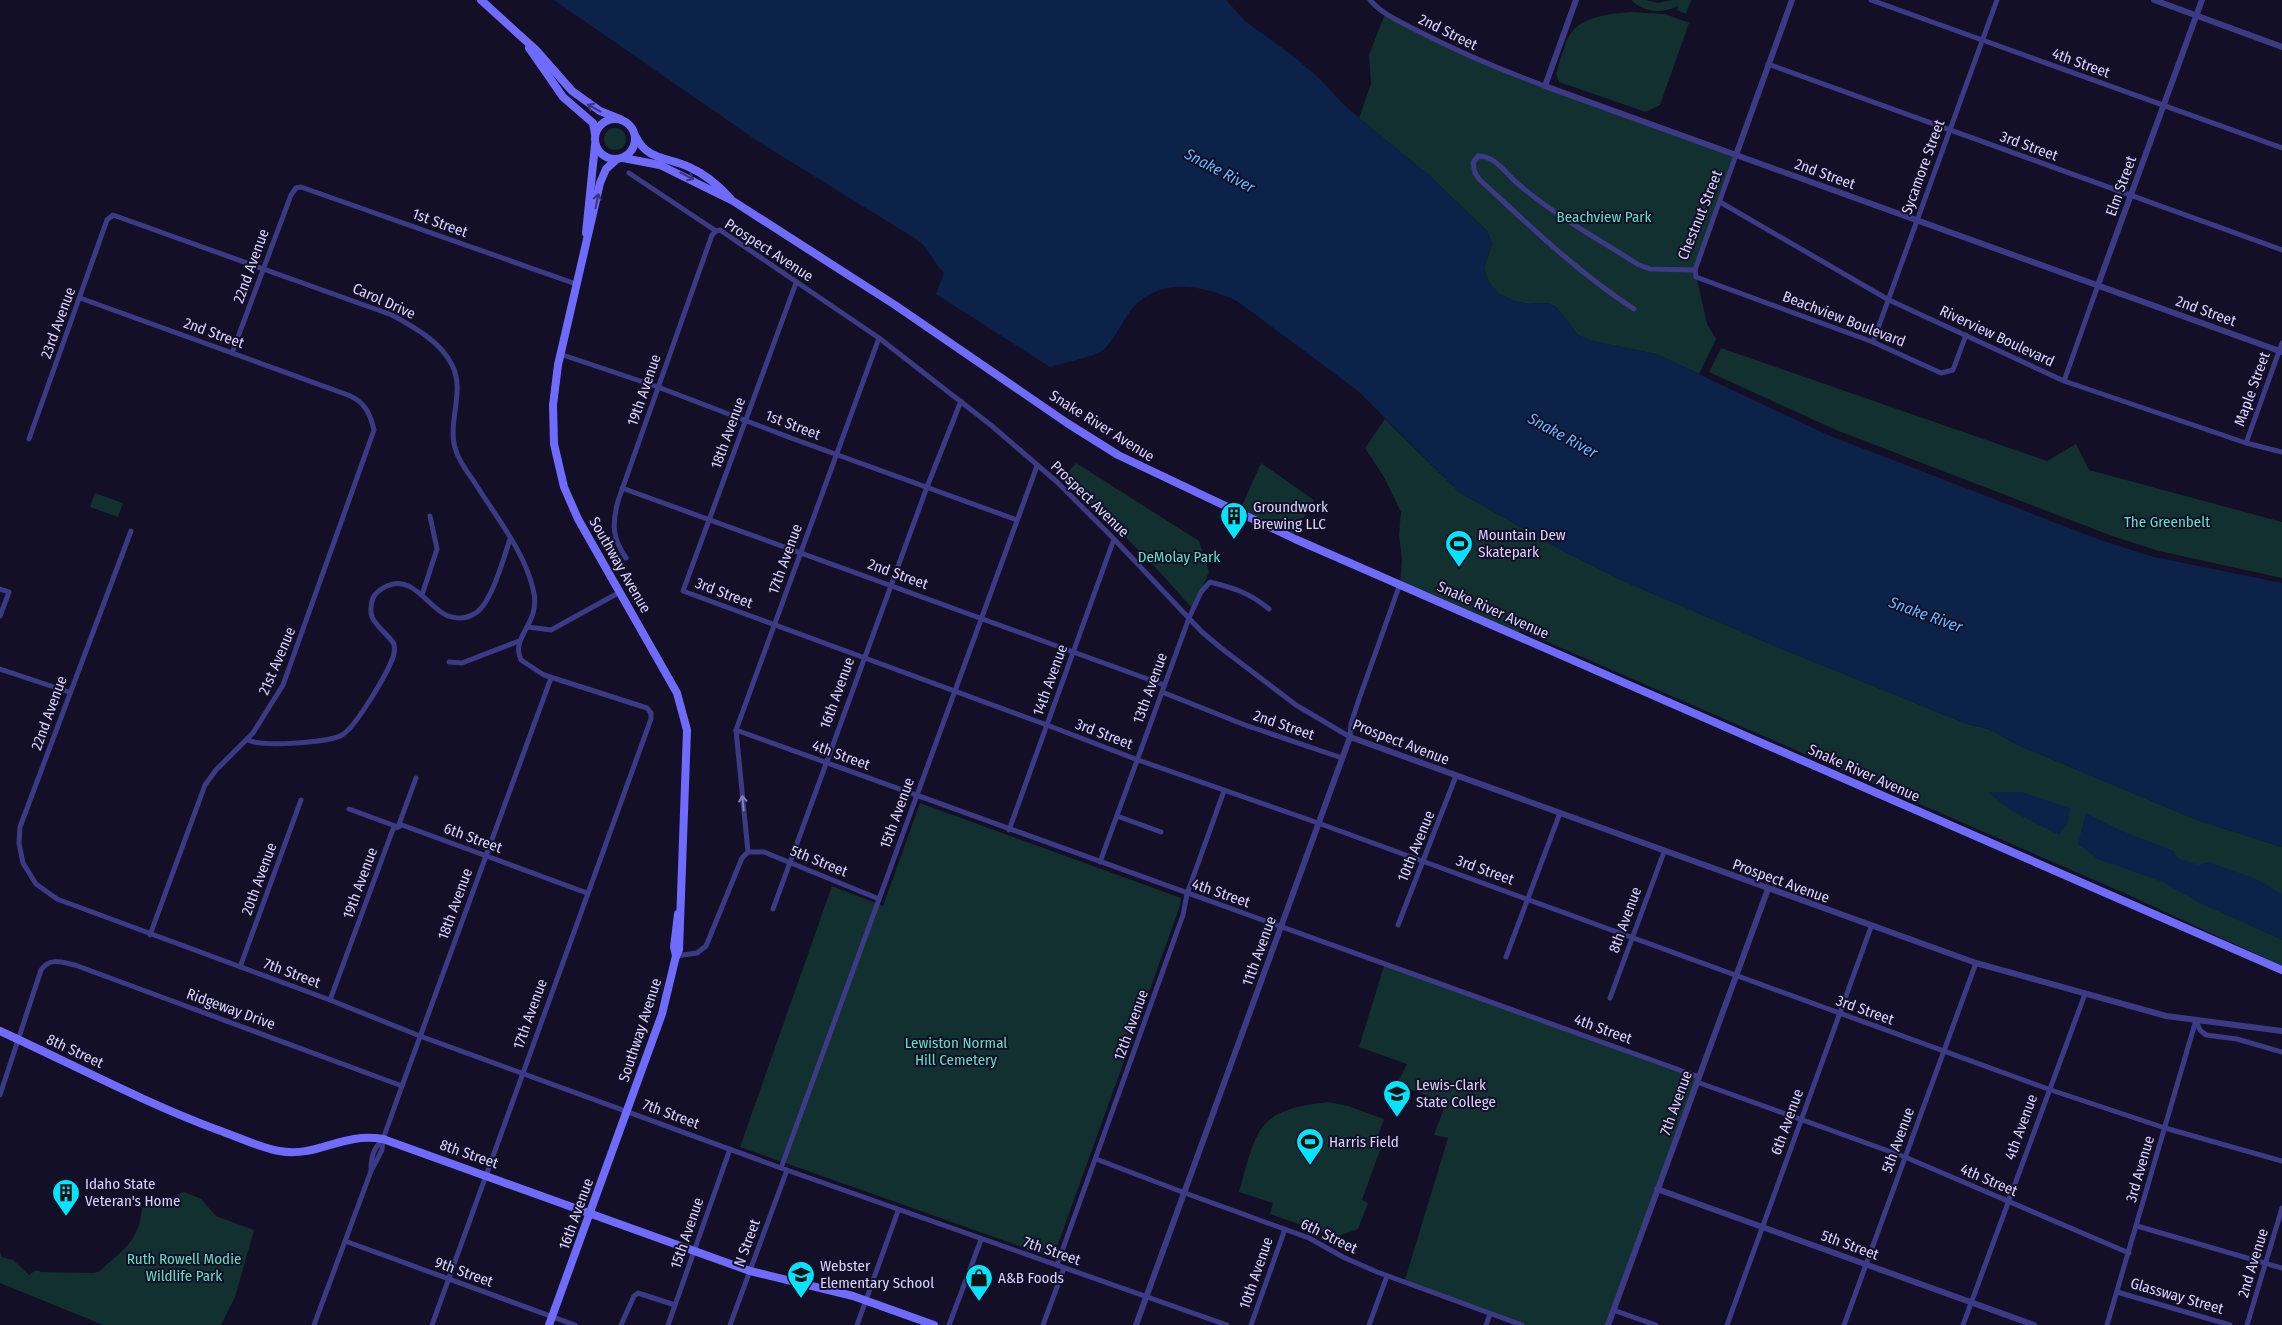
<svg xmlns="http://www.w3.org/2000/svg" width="2282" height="1325" font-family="'Fira Sans Condensed',sans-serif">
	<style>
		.green { fill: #12302f }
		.water { fill: #0c2248 }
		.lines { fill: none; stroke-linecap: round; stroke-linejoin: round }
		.minor { stroke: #3d3a85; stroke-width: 5 }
		.tertiary { stroke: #3d3a85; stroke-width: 6 }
		.secondary { stroke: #6f6bff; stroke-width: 8 }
		.oneway { stroke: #38347d }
		.oneway2 { stroke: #837fbc }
		.labels { text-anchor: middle; stroke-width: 4; stroke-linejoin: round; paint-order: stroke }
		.street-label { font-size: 15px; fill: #d9d4ff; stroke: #130f26 }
		.park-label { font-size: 15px; fill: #5fe0c0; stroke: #130f26 }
		.poi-label { font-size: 15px; fill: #d9d4ff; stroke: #130f26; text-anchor: start }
		.water-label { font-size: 16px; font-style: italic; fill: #62b6ff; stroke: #130f26 }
	</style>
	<rect width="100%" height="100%" fill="#130f26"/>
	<!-- green -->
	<g class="green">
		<path d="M1631 0H1645L1658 3 1672 0H1691L1686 14 1677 10 1678 6C1661 14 1645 13 1631 0Z"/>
		<path d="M1630 12 1665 14 1689 23 1660 105 1646 112 1559 82 1556 74C1560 62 1563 48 1569 36 1580 16 1610 14 1630 12Z"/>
		<path d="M1385 14 1477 60 1736 155 1695 270 1707 324 1716 339 1699 374 1656 354 1592 341 1578 335 1556 307 1548 303 1529 304 1514 301 1498 293 1489 282 1484 267 1492 244 1487 231 1432 178 1359 118 1371 84 1369 55Z"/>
		<circle cx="615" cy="139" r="11"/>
		<path d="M1721 348 2047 461 2076 444 2089 470 2282 522V578L2159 551 2112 536 1836 430 1709 372Z"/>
		<path d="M1385 419 1459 492 1565 552 1619 579 1775 646 1967 724 1989 729 2018 745 2197 820 2282 847V966L2124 893 1520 630 1517 636 1400 584 1402 560 1399 534 1401 512 1384 477 1365 448Z"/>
		<path d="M1076 463 1199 541 1209 572 1193 609 1157 569 1065 476Z"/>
		<path d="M1261 463 1314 500 1292 538 1241 508Z"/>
		<path d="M95 493 123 503 118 517 90 507Z"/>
		<path d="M920 803 1181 898 1180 906 1053 1258 740 1147 832 886 883 906Z"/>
		<path d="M1385 963 1699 1077 1608 1325H1522L1404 1283 1448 1138 1434 1135 1446 1103 1397 1084 1407 1064 1359 1047Z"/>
		<path d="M1328 1102 1348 1106 1384 1119 1378 1136 1384 1139 1362 1200 1368 1203 1358 1229 1336 1237 1270 1214 1273 1203 1239 1192C1257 1129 1256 1110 1328 1102Z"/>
		<path d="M184 1192 201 1199 216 1216 254 1230 235 1297 221 1325H103L0 1283V1252L2 1257 13 1260 29 1275 36 1270 41 1272 94 1273 100 1271C123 1249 139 1242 142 1208Z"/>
	</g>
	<!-- water -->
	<g class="water">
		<path d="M554 0H1226L1245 21 1293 56 1319 78 1344 105 1432 178 1487 231 1492 244 1484 267 1489 282 1498 293 1514 301 1529 304 1548 303 1556 307 1578 335 1593 341 1656 354 1828 435 2103 541 2154 557 2282 583V847L2197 820 2018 745 1989 729 1967 724 1775 646 1619 579 1565 552 1459 492 1358 391 1237 301C1203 285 1159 276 1131 310 1122 322 1113 342 1102 351 1096 356 1060 364 1050 367L936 294 944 273C934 263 930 251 919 241L756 140Z"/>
		<path d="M1988 792H2021L2070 808 2068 823 2059 835 2008 809Z"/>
		<path d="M2086 813 2122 831 2174 851 2177 858 2198 865 2209 862 2256 879 2282 894V940L2200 903 2163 882 2098 859 2078 844Z"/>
	</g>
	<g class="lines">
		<!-- minor -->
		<g class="minor">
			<path d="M1370 0C1383 15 1401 22 1418 31 1459 52 1501 70 1545 86"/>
			<path d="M1871 0 2282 148"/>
			<path d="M1768 64 2282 250"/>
			<path d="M629 173 716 231 720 230 879 338 992 426 1056 481 1114 539 1202 632 1221 648 1296 705 1350 737 1351 724 1358 702 1400 584"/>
			<path d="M1720 202 1889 300 2064 381 2246 443 2282 452"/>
			<path d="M1695 270 1696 277 1873 342 1941 373 1953 370 1966 335"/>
			<path d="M796 283 683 591 1047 725 1138 760 1318 823 2048 1089 2165 1128 2282 1161"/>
			<path d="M80 298 348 395C365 402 370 413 374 430L283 685 253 733 216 770 205 785 150 935"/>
			<path d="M1634 309C1577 272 1529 225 1479 179L1475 173 1473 163 1478 156C1496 156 1504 172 1517 183 1554 215 1598 239 1639 265L1650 269 1695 270 1736 155"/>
			<path d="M1873 342 1997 0"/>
			<path d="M232 353 291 195 296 188 301 187 576 284"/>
			<path d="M560 354 658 387 791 438 1017 520"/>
			<path d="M2064 381 2098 285"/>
			<path d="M29 439 107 220 113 215 392 315C414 327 441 342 452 365 466 392 446 423 456 451 460 463 468 473 475 483 496 517 526 553 534 593 540 624 510 637 521 660L544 675 647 708 651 713V719L432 1325"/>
			<path d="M2246 443 2282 343"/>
			<path d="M622 488 1164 685"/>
			<path d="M131 531 20 827 19 843 23 863 36 884 57 899 330 1000 420 1036 781 1168 1227 1325"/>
			<path d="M626 558C612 538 612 524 618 501L712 235 716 231"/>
			<path d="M0 589 9 592 0 616"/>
			<path d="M422 595 437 549 430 516"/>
			<path d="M528 627 551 630 620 592"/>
			<path d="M449 662 462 663 519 641"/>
			<path d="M0 669 69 692"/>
			<path d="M1162 692 1245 725 1342 758"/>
			<path d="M736 730C1057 847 1378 961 1699 1077"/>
			<path d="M248 740C262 747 327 743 342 735 355 728 385 677 391 662 394 657 395 650 394 644 388 634 377 628 372 617 370 612 371 603 373 598 375 593 382 588 387 586 413 574 428 608 448 616 457 619 467 618 474 614 491 606 504 557 510 539"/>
			<path d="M349 809 398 827 402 825 587 893"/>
			<path d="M1117 816 1161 832"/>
			<path d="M1009 830 1114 539"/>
			<path d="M748 852 736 730 879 338"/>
			<path d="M748 852H764L879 899"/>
			<path d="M1100 862 1189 618 1201 592 1210 582C1234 588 1250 593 1269 609"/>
			<path d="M773 909 927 487 961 401"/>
			<path d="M1398 925 1456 776"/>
			<path d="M676 956 697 953 706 946 742 858 748 852"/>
			<path d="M1506 957 1560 813"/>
			<path d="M240 967 301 800"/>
			<path d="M1610 998 1664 852"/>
			<path d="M330 1000 393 829 398 827 416 778"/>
			<path d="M2196 1021 2200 1030 2206 1035 2237 1039 2282 1052"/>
			<path d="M1697 1082 1905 1157 2129 1253"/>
			<path d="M0 1095 41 970C50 957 61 962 75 965L402 1086"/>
			<path d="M1096 1159 1185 1193 1309 1238 1343 1257 1377 1272 1522 1325"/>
			<path d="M781 1168 1037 466"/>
			<path d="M371 1170C371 1157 373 1150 382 1140"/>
			<path d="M2137 1226 2282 1268"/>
			<path d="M345 1241 575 1325"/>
			<path d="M1057 1265 1183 915 1187 894 1224 791"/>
			<path d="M2117 1292 2230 1325"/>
			<path d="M1613 1310 1656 1325"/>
			<path d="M314 1325 371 1171 382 1150 383 1139 402 1086 551 678"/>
			<path d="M621 1325 634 1296 638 1293 675 1305"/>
			<path d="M668 1325 730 1149"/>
			<path d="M730 1325 787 1170"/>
			<path d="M857 1325 898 1211"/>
			<path d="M949 1325 981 1240"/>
			<path d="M1043 1325 1064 1268"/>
			<path d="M1251 1325 1285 1229"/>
			<path d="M1369 1325 1387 1276"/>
			<path d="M1486 1325 1490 1314"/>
			<path d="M1727 1325 1871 927"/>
			<path d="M1844 1325 1976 963"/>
			<path d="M1963 1325 2085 994"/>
			<path d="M2107 1325 2196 1020"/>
			<path d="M2247 1325 2282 1208"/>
		</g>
		<!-- tertiary -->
		<g class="tertiary">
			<path d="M1576 0 1545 86 2282 352"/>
			<path d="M2154 0 2282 47"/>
			<path d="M1736 155 1792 0"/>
			<path d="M2098 285 2202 0"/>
			<path d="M1657 1189 2034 1325"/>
			<path d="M1136 1325 1350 737 1976 963 2166 1016 2282 1031"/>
			<path d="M1608 1325 1768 889"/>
		</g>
		<!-- secondary -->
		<g class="secondary">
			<path d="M481 0 536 50 572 91 600 111 620 119"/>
			<path d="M529 48 563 97 593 123 595 134"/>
			<circle cx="615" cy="139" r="20"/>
			<path d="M636 137C647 160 667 157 689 167 705 174 718 185 730 198"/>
			<path d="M623 158 660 165 733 201 895 305 1067 423 1118 455 1295 539 2282 970"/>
			<path d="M586 233 595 145"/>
			<path d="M676 956 674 947 678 914"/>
			<path d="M0 1031C72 1064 143 1102 218 1130 238 1137 258 1147 279 1151 318 1158 341 1132 383 1139L750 1271 853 1296 934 1325"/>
			<path d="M549 1325 662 1014 676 956 679 950 687 730 677 693 578 519 564 487 554 444 553 405 558 365 600 183 606 169 617 159"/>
		</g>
	</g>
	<!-- one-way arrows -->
	<defs><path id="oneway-shaft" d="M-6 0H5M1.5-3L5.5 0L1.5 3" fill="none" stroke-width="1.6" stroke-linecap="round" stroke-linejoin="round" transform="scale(1.25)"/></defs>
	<g class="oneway">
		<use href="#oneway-shaft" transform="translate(594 108) rotate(-151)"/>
		<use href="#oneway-shaft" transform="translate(687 176) rotate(27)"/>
		<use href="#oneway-shaft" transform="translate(597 201) rotate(-79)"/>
	</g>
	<use class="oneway2" href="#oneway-shaft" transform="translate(743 803) rotate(-95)"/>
	<!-- icons -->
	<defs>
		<symbol id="building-pin" viewBox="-11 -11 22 30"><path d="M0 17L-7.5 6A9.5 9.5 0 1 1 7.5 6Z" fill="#00e5ff" stroke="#130f26"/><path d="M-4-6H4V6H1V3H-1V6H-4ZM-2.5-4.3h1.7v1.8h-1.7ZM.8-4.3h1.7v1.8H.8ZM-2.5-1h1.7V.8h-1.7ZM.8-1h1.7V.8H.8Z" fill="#111"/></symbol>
		<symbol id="stadium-pin" viewBox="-11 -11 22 30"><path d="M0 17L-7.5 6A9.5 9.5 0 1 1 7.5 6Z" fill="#00e5ff" stroke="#130f26"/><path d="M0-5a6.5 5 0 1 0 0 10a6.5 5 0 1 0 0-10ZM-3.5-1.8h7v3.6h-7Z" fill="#111"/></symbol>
		<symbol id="university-pin" viewBox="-11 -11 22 30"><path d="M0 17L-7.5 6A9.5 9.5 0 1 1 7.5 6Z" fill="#00e5ff" stroke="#130f26"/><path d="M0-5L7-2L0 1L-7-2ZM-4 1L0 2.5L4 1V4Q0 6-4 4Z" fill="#111"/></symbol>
		<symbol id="school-pin" viewBox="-11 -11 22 30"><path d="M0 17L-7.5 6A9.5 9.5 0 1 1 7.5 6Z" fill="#00e5ff" stroke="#130f26"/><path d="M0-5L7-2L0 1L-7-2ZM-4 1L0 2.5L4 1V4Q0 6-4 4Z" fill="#111"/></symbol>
		<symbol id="shop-pin" viewBox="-11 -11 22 30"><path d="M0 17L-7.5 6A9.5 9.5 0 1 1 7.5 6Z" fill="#00e5ff" stroke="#130f26"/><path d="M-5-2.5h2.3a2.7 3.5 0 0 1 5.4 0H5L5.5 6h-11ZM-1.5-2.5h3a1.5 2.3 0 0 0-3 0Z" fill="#111"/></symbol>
	</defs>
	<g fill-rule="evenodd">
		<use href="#building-pin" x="1218" y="500" width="32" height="43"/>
		<use href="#stadium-pin" x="1443" y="528" width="32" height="43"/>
		<use href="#university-pin" x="1381" y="1078" width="32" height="43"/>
		<use href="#stadium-pin" x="1294" y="1126" width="32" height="43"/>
		<use href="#building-pin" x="50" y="1177" width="32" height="43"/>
		<use href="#school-pin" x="785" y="1259" width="32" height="43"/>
		<use href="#shop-pin" x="963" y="1262" width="32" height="43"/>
	</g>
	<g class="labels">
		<!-- street labels -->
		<g class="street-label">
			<text transform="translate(1448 32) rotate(26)" y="5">2nd Street</text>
			<text transform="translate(2081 63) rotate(20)" y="5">4th Street</text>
			<text transform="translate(2029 146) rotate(20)" y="5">3rd Street</text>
			<text transform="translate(1923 167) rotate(-70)" y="5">Sycamore Street</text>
			<text transform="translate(1825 174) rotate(20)" y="5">2nd Street</text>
			<text transform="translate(2121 186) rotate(-70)" y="5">Elm Street</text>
			<text transform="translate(1700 215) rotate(-68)" y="5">Chestnut Street</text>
			<text transform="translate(440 223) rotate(20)" y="5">1st Street</text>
			<text transform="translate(769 250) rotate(33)" y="5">Prospect Avenue</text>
			<text transform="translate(251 266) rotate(-70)" y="5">22nd Avenue</text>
			<text transform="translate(384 301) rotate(24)" y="5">Carol Drive</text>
			<text transform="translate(2206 311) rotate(20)" y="5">2nd Street</text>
			<text transform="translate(1844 319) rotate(21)" y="5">Beachview Boulevard</text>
			<text transform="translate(58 323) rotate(-70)" y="5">23rd Avenue</text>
			<text transform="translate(214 333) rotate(20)" y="5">2nd Street</text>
			<text transform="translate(1997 336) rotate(25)" y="5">Riverview Boulevard</text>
			<text transform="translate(2252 389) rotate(-70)" y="5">Maple Street</text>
			<text transform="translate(644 390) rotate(-71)" y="5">19th Avenue</text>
			<text transform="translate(793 425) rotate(21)" y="5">1st Street</text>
			<text transform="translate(1102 426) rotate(32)" y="5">Snake River Avenue</text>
			<text transform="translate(728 433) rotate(-70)" y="5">18th Avenue</text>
			<text transform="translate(1090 499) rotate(44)" y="5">Prospect Avenue</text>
			<text transform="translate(785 559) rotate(-70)" y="5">17th Avenue</text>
			<text transform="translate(620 565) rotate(60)" y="5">Southway Avenue</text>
			<text transform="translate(898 574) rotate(20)" y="5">2nd Street</text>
			<text transform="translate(724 593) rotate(21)" y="5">3rd Street</text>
			<text transform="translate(1493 610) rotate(24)" y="5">Snake River Avenue</text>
			<text transform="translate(277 661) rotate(-67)" y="5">21st Avenue</text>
			<text transform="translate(1050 680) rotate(-70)" y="5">14th Avenue</text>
			<text transform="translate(1150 688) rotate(-70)" y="5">13th Avenue</text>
			<text transform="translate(837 693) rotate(-70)" y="5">16th Avenue</text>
			<text transform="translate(49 713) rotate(-70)" y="5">22nd Avenue</text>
			<text transform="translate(1284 725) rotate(19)" y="5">2nd Street</text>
			<text transform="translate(1104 734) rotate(21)" y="5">3rd Street</text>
			<text transform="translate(1401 742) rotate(21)" y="5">Prospect Avenue</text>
			<text transform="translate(841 755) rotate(20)" y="5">4th Street</text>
			<text transform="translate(1864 773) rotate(24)" y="5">Snake River Avenue</text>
			<text transform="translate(897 813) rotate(-70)" y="5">15th Avenue</text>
			<text transform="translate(473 838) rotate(20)" y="5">6th Street</text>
			<text transform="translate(1416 846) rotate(-68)" y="5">10th Avenue</text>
			<text transform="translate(819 861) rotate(22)" y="5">5th Street</text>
			<text transform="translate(1485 870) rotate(20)" y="5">3rd Street</text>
			<text transform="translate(259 879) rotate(-70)" y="5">20th Avenue</text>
			<text transform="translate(1781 881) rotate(20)" y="5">Prospect Avenue</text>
			<text transform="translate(360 883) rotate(-70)" y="5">19th Avenue</text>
			<text transform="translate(1221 893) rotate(19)" y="5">4th Street</text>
			<text transform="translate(455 904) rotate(-70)" y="5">18th Avenue</text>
			<text transform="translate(1625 920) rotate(-70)" y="5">8th Avenue</text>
			<text transform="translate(1259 951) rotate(-70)" y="5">11th Avenue</text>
			<text transform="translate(292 973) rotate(20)" y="5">7th Street</text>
			<text transform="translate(231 1009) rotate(20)" y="5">Ridgeway Drive</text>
			<text transform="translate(1865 1010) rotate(20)" y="5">3rd Street</text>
			<text transform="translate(530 1014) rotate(-70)" y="5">17th Avenue</text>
			<text transform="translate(1131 1025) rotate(-70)" y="5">12th Avenue</text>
			<text transform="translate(1603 1029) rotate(20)" y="5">4th Street</text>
			<text transform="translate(640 1030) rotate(-72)" y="5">Southway Avenue</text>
			<text transform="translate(75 1051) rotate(25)" y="5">8th Street</text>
			<text transform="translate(1676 1103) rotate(-70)" y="5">7th Avenue</text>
			<text transform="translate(671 1114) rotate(20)" y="5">7th Street</text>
			<text transform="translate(1787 1122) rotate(-70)" y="5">6th Avenue</text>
			<text transform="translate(2021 1127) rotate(-70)" y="5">4th Avenue</text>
			<text transform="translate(1898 1140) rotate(-70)" y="5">5th Avenue</text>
			<text transform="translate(469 1154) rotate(19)" y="5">8th Street</text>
			<text transform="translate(2140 1169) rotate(-74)" y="5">3rd Avenue</text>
			<text transform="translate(1989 1180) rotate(23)" y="5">4th Street</text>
			<text transform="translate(576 1214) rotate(-70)" y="5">16th Avenue</text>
			<text transform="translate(687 1233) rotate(-71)" y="5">15th Avenue</text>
			<text transform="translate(1329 1236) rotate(26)" y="5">6th Street</text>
			<text transform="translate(747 1243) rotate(-70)" y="5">N Street</text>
			<text transform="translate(1850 1245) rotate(20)" y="5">5th Street</text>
			<text transform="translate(1052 1251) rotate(19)" y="5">7th Street</text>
			<text transform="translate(2253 1263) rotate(-73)" y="5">2nd Avenue</text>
			<text transform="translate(464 1272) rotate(20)" y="5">9th Street</text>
			<text transform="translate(1256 1273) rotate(-71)" y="5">10th Avenue</text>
			<text transform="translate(2177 1296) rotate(16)" y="5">Glassway Street</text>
		</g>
		<!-- park labels -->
		<g class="park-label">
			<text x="1604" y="222">Beachview Park</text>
			<text x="2167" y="527">The Greenbelt</text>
			<text x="1179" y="562">DeMolay Park</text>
			<text x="956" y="1048">Lewiston Normal<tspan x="956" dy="17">Hill Cemetery</tspan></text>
			<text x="184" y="1264">Ruth Rowell Modie<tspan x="184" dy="17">Wildlife Park</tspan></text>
		</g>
		<!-- poi labels -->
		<g class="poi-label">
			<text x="1253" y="512">Groundwork<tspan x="1253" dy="17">Brewing LLC</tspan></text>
			<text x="1478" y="540">Mountain Dew<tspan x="1478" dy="17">Skatepark</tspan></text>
			<text x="1416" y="1090">Lewis-Clark<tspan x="1416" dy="17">State College</tspan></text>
			<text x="1329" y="1147">Harris Field</text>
			<text x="85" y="1189">Idaho State<tspan x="85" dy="17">Veteran's Home</tspan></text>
			<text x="820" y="1271">Webster<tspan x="820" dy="17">Elementary School</tspan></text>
			<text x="998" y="1283">A&amp;B Foods</text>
		</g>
		<!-- water labels -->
		<g class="water-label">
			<text transform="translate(1220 170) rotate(28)" y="6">Snake River</text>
			<text transform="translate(1563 435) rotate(29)" y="6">Snake River</text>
			<text transform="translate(1926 614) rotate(20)" y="6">Snake River</text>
		</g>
	</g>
</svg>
